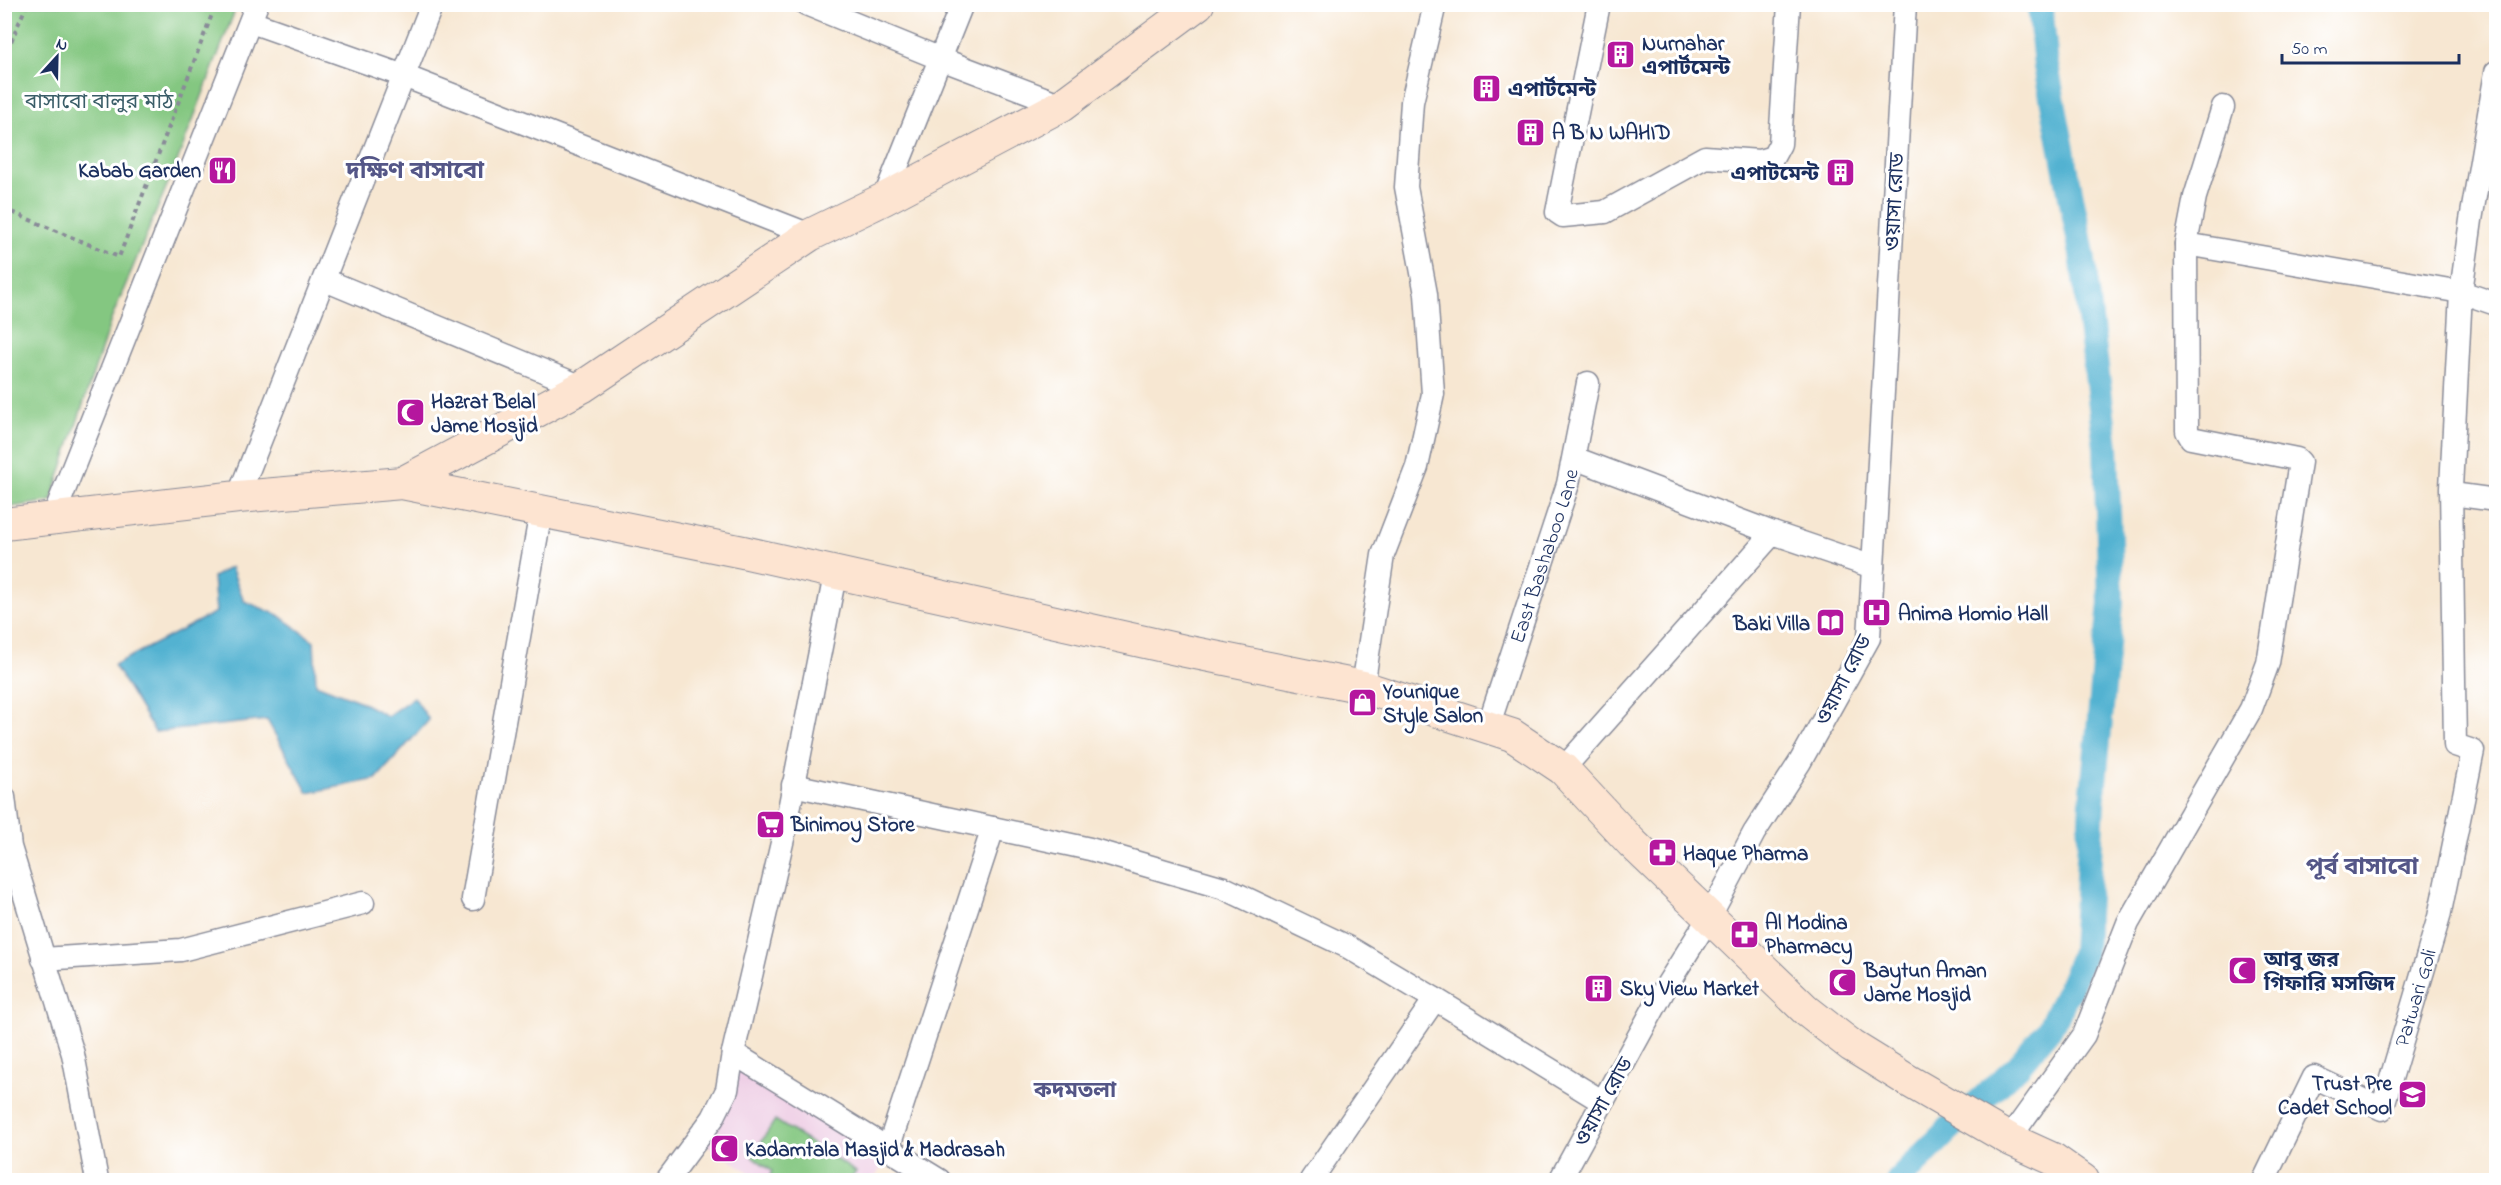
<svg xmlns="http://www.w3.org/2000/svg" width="2501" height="1185" font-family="'Indie Flower','Noto Sans Bengali',sans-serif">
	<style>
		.built { fill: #efd0e6 }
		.green { fill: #84c781; stroke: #507b70; stroke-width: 1.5 }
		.water { fill: #53b2d1; stroke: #377098; stroke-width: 1.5 }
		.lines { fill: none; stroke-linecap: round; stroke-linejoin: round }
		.canal { stroke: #53b2d1; stroke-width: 26 }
		.street-casing { stroke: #898b98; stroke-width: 25 }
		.secondary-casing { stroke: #898b98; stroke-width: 34 }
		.path { stroke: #898b98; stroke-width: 4; stroke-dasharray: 4.5 4.5; stroke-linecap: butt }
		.street { stroke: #fff; stroke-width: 22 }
		.secondary { stroke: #fde4d1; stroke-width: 32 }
		.labels { text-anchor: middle; stroke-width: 6; stroke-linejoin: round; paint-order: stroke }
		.poi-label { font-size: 21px; font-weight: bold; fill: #1b2f5e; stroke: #fff; text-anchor: start }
		.park-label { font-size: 21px; fill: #3a5d68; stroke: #fff }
		.street-label { font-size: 21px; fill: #1b2f5e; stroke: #fff }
		.neighbourhood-label { font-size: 22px; font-weight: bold; fill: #545687; stroke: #fff }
		.quarter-label { font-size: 24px; font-weight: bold; fill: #545687; stroke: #fff }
	</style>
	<rect width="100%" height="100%" fill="#fff"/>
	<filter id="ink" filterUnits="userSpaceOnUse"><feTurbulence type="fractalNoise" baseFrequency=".0167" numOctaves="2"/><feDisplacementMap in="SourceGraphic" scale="12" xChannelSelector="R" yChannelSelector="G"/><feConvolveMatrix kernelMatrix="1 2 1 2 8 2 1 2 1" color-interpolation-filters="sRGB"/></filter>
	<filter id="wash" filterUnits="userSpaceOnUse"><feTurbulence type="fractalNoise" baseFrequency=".008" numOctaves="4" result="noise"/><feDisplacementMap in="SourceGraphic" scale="24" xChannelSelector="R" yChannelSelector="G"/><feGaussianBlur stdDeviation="1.35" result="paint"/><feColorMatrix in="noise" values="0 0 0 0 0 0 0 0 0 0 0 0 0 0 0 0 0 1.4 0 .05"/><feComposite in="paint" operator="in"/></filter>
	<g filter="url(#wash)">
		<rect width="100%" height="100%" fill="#f7e7d2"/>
		<!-- built -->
		<path class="built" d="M743 1062 889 1156 873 1180H761L695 1137Z"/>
		<!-- green -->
		<g class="green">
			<path d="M5 5H237L178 159 111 320 51 501 5 508Z"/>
			<path d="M775 1120 856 1172 850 1180H768L772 1171 752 1156Z"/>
		</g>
		<!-- water -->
		<path class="water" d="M231 567 244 601 278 615 314 641 316 684 359 701 387 716 414 697 429 720 376 779 308 793 267 720 155 732 114 665 216 612 213 577Z"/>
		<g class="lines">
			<!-- canal -->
			<path class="canal" d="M1899 1180 1948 1130 2018 1066 2049 1029 2068 992 2084 953 2092 803 2111 603 2106 447 2082 254 2046 66 2040 4"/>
		</g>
	</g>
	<g filter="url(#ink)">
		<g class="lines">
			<defs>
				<g id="street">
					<path d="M806 4 941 59 1062 105"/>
					<path d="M1599 4 1557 212 1563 216 1605 212 1705 157 1759 161 1773 157 1780 144 1789 4"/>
					<path d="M251 22 404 76 810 235"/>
					<path d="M884 199 962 4"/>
					<path d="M2186 244 2461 292 2496 304"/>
					<path d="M325 280 582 387"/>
					<path d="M1574 458 1773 533 1873 567"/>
					<path d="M2452 494 2496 500"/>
					<path d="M238 497 432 4"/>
					<path d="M53 518 257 4"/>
					<path d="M835 575 785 830 733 1053 939 1180"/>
					<path d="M1363 687 1383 555 1417 467 1433 394 1426 294 1406 187 1412 102 1435 4"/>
					<path id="s1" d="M1488 727 1568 484 1588 383"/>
					<path d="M1563 769 1773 533"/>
					<path d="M793 785 1090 849 1224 888 1348 947 1435 999 1311 1180"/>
					<path d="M4 797 10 847 73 1054 97 1180"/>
					<path d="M473 899 541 511"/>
					<path d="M43 959 181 950 363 903"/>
					<path d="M1435 999 1603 1102"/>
					<path d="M2009 1139 2084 1035 2128 923 2251 709 2268 663 2300 462 2297 459 2191 438 2187 431 2186 244 2195 197 2223 107"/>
					<path d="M888 1149 993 828"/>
					<path d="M667 1180 713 1118 727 1090 733 1053"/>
					<path d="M1560 1180 1665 988 1710 916 1754 833 1800 762 1869 638 1905 4"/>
					<path id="s2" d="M2264 1180 2314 1077 2382 1109 2439 917 2473 751 2455 745 2451 488 2461 292 2471 220 2496 72"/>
				</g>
				<g id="secondary">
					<path d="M402 483 743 552 1185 651 1363 687 1512 735 1563 769 1632 843 1807 1011 1852 1046 1907 1080 2009 1139 2053 1159 2083 1180"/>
					<path d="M4 524 238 497 402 483 582 387 810 235 884 199 1062 105 1198 4"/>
				</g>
			</defs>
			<!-- street casing -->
			<use href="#street" class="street-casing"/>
			<!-- secondary casing -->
			<use href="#secondary" class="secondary-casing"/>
			<!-- path -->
			<g class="path">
				<path d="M4 58 27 4"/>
				<path d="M4 209 119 257 216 4"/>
			</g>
			<!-- street -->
			<use href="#street" class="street"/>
			<!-- secondary -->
			<use href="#secondary" class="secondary"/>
		</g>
	</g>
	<!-- icons -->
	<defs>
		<symbol id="building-square" viewBox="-11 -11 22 22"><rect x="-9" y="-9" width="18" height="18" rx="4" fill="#b5179e" stroke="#fff"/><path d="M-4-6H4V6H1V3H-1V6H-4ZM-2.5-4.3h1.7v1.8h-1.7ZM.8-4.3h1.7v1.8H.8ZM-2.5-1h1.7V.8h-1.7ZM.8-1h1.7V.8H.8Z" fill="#fff"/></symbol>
		<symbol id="restaurant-square" viewBox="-11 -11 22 22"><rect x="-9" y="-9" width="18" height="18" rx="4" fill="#b5179e" stroke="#fff"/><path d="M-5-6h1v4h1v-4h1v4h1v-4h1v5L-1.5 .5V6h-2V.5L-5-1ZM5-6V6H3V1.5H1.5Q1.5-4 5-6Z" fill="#fff"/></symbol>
		<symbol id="mosque-square" viewBox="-11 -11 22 22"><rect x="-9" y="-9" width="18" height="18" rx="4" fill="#b5179e" stroke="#fff"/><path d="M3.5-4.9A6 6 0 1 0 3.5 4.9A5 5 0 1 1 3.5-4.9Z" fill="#fff"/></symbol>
		<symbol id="hospital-square" viewBox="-11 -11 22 22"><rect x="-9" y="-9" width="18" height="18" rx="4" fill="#b5179e" stroke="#fff"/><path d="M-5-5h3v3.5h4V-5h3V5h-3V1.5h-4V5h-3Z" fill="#fff"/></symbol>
		<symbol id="library-square" viewBox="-11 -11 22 22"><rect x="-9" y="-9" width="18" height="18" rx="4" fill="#b5179e" stroke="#fff"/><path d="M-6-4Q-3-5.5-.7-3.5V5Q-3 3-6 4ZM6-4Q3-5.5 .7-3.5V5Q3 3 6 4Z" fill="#fff"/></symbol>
		<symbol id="shop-square" viewBox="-11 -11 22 22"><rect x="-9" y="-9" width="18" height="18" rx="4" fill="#b5179e" stroke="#fff"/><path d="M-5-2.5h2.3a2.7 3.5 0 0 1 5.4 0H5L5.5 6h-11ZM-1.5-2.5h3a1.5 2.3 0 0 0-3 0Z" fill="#fff"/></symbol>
		<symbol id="supermarket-square" viewBox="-11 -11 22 22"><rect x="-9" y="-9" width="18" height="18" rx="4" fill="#b5179e" stroke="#fff"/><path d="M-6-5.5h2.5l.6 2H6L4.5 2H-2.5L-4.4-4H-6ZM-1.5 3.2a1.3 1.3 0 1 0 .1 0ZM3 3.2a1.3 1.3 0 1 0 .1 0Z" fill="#fff"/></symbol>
		<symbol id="pharmacy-square" viewBox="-11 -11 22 22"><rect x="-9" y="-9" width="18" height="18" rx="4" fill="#b5179e" stroke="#fff"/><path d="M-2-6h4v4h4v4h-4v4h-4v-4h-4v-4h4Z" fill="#fff"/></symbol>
		<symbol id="school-square" viewBox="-11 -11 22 22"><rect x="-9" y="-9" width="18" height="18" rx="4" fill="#b5179e" stroke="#fff"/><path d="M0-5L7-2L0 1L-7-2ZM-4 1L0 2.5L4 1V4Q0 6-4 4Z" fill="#fff"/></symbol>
	</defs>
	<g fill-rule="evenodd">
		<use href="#building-square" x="1604" y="38" width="33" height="33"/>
		<use href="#building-square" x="1470" y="72" width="33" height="33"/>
		<use href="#building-square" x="1514" y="116" width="33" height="33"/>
		<use href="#restaurant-square" x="206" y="154" width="33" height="33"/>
		<use href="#building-square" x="1824" y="156" width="33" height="33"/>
		<use href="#mosque-square" x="394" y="396" width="33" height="33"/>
		<use href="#hospital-square" x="1860" y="596" width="33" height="33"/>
		<use href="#library-square" x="1814" y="606" width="33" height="33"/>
		<use href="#shop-square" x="1346" y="686" width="33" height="33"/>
		<use href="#supermarket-square" x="754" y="808" width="33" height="33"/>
		<use href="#pharmacy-square" x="1646" y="836" width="33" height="33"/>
		<use href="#pharmacy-square" x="1728" y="918" width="33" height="33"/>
		<use href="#mosque-square" x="2226" y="954" width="33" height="33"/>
		<use href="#mosque-square" x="1826" y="966" width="33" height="33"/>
		<use href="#building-square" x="1582" y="972" width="33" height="33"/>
		<use href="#school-square" x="2396" y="1078" width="33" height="33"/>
		<use href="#mosque-square" x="708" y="1132" width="33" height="33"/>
	</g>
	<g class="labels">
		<!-- poi labels -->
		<g class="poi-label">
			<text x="1642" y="50">Nurnahar<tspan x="1642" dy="24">এপার্টমেন্ট</tspan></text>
			<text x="1508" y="96">এপার্টমেন্ট</text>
			<text x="1552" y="139">A B N WAHID</text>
			<text x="201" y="177" text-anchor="end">Kabab Garden</text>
			<text x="1819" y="180" text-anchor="end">এপাটমেন্ট</text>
			<text x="431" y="408">Hazrat Belal<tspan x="431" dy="24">Jame Mosjid</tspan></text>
			<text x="1898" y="620">Anima Homio Hall</text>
			<text x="1810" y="630" text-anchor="end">Baki Villa</text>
			<text x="1383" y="698">Younique<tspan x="1383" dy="24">Style Salon</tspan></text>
			<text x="791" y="831">Binimoy Store</text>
			<text x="1683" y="860">Haque Pharma</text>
			<text x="1765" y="929">Al Modina<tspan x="1765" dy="24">Pharmacy</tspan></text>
			<text x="2264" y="966">আবু জর<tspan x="2264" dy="24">গিফারি মসজিদ</tspan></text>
			<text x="1864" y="977">Baytun Aman<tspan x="1864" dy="24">Jame Mosjid</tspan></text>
			<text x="1620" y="995">Sky View Market</text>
			<text x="2392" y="1090" text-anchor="end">Trust Pre<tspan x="2392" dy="24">Cadet School</tspan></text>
			<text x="745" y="1156">Kadamtala Masjid &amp; Madrasah</text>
		</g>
		<!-- park labels -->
		<g class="park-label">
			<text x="99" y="108">বাসাবো বালুর মাঠ</text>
		</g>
		<!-- street labels -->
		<g class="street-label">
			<text transform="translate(1894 202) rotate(-87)" y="7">ওয়াসা রোড</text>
			<text dy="7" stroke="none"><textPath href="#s1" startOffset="180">East Bashaboo Lane</textPath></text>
			<text transform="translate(1843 680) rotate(-63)" y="7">ওয়াসা রোড</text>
			<text dy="7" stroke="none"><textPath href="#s2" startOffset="306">Patwari Goli</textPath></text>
			<text transform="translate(1603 1102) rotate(-61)" y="7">ওয়াসা রোড</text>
		</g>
		<!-- neighbourhood labels -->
		<g class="neighbourhood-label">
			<text x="1075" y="1097">কদমতলা</text>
		</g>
		<!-- quarter labels -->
		<g class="quarter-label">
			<text x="415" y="178">দক্ষিণ বাসাবো</text>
			<text x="2362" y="874">পূর্ব বাসাবো</text>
		</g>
	</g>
	<!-- margin -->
	<rect width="2501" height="1185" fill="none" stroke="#fff" stroke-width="24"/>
	<!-- north arrow -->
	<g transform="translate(57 57) rotate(22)" stroke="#ffffff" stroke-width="4.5" paint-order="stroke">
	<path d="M0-4.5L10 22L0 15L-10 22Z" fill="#1b2f5e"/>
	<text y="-9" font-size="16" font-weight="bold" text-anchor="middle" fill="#1b2f5e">N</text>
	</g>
	<!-- scale -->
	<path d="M2282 54v9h177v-9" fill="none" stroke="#1b2f5e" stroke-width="3"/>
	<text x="2291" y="54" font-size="18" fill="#1b2f5e" stroke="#ffffff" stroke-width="4.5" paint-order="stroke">50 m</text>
</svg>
